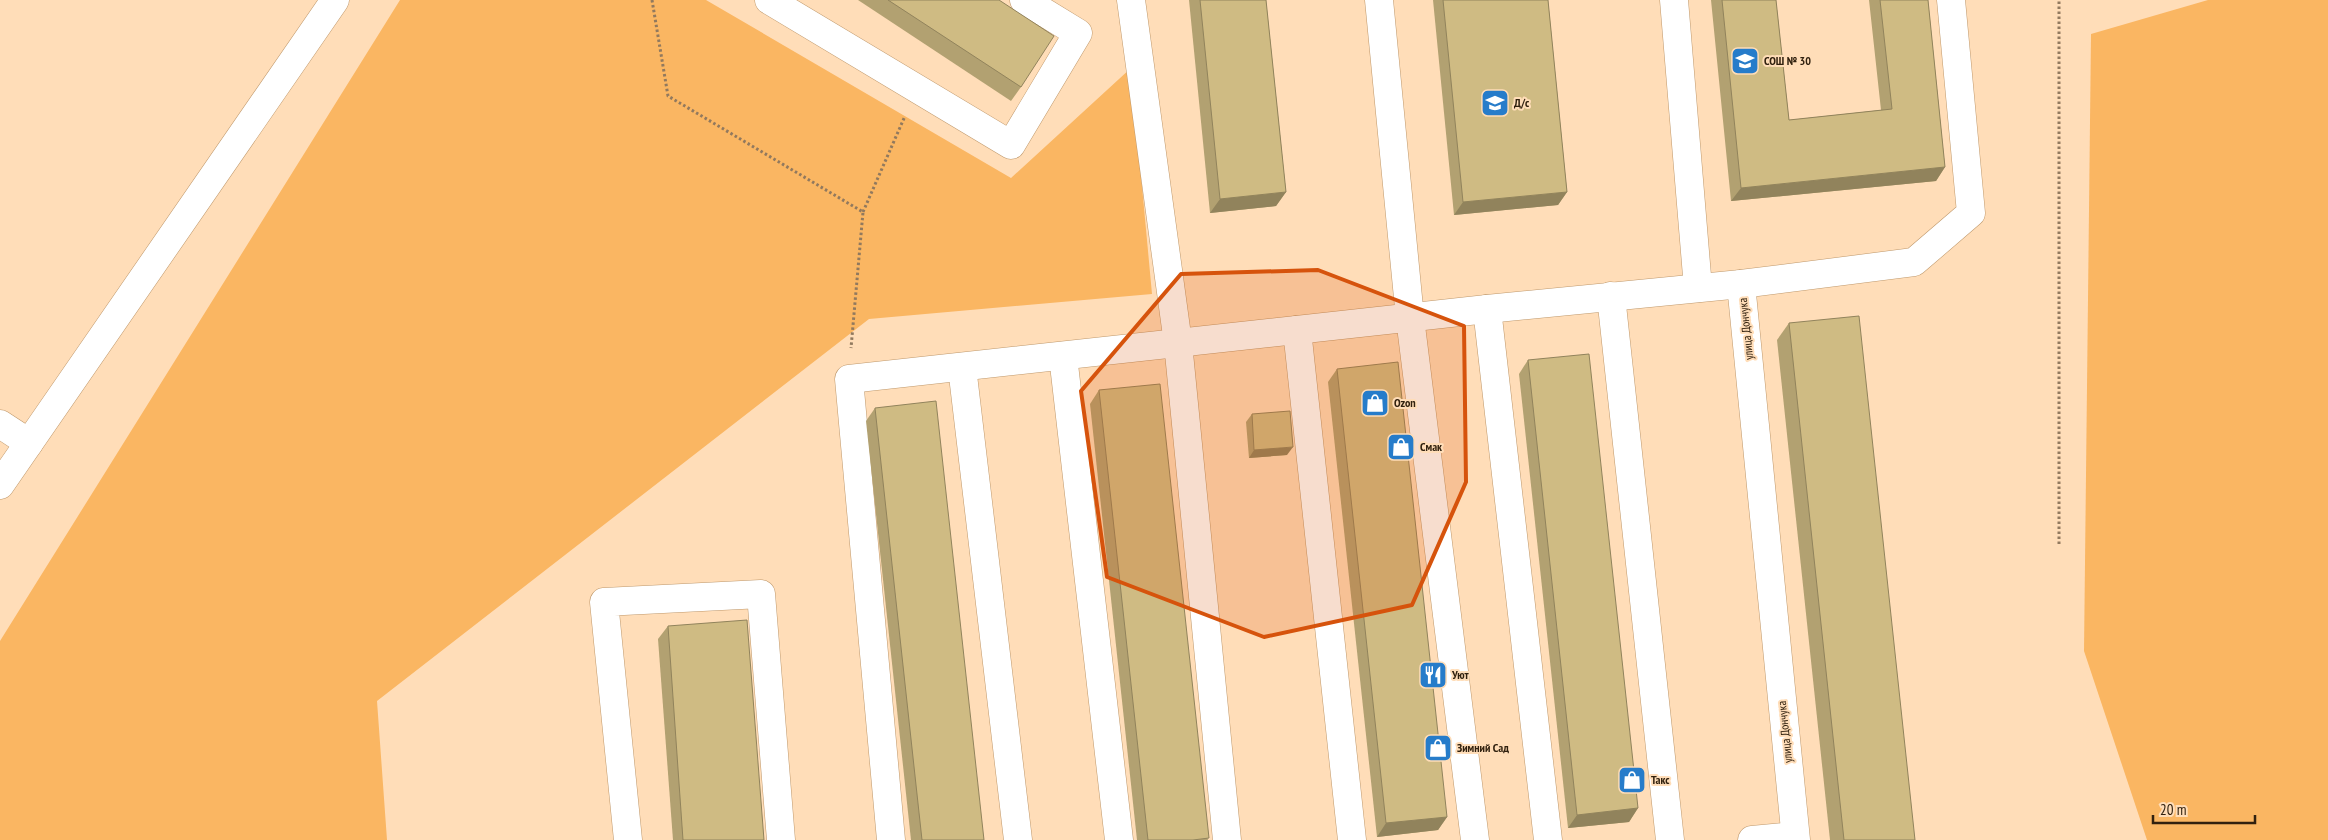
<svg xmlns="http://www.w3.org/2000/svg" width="2328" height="840" font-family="'PT Sans Narrow',sans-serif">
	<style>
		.green { fill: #fab662 }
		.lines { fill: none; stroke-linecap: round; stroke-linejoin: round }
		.minor-casing { stroke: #bf986b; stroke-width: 29 }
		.path { stroke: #91795e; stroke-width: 3; stroke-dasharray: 2.5 2.5; stroke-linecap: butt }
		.minor { stroke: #fff; stroke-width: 28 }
		.wall { fill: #b2a171 }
		.shaded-wall { fill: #91835c }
		.building { fill: #cfbb83; stroke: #91835c }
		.marked { fill: #d6530c; fill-opacity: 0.2; stroke: #d6530c; stroke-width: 4; stroke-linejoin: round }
		.labels { text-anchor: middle; stroke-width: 4; stroke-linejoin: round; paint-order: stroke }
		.poi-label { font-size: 12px; font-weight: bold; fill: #31210f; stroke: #ffddb8; text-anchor: start }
		.street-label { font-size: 12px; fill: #31210f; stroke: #ffddb8 }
	</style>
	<rect width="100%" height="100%" fill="#ffddb8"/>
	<!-- green -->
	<g class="green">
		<path d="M400 0H706L1011 178 1131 68 1152 294 869 319 377 701 387 840H0V641Z"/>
		<path d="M2208 0H2328V840H2147L2084 651 2091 34Z"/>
	</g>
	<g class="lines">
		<defs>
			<g id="minor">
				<path d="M769 0 1011 145 1078 33 1024 0"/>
				<path d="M1131 0 1178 343 1227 840"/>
				<path d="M1379 0 1410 318 1475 840"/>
				<path d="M1674 0 1698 288"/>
				<path d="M1741 284 1796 840"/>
				<path d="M1611 296 1670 840"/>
				<path d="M1487 309 1548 840"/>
				<path d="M1297 330 1352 840"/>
				<path d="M1063 356 1119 840"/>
				<path d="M962 367 1018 840"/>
				<path d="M0 424 29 443"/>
				<path d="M0 485 335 0"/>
				<path d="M628 840 604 602 761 594 781 840"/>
				<path d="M891 840 849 379 1487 309 1741 284 1914 262 1971 213 1951 0"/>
				<path d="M1752 840 1795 836"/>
			</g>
		</defs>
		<!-- minor casing -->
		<use href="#minor" class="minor-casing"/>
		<!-- path -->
		<g class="path">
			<path d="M652 0 668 96 863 212 851 348"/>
			<path d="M863 212 905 116"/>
			<path d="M2059 544V0"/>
		</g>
		<!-- minor -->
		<use href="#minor" class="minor"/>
	</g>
	<!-- wall -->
	<g class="wall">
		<path d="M858 0H999L1021 87 1011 101Z"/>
		<path d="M1189 0H1266L1286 192 1276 206 1210 213Z"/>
		<path d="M1433 0H1548L1567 192 1558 205 1454 215Z"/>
		<path d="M1711 0H1776L1789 120 1881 110 1869 0H1928L1945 167 1936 181 1731 201Z"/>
		<path d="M1789 323 1915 840H1830L1777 340Z"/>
		<path d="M1528 360 1638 808 1629 822 1568 828 1519 374Z"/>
		<path d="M1337 369 1447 817 1438 830 1377 837 1328 382Z"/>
		<path d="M1099 390 1208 840H1137L1090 404Z"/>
		<path d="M875 408 984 840H911L866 421Z"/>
		<path d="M1252 414 1287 455 1249 458 1246 422Z"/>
		<path d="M668 626 764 840H673L658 639Z"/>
	</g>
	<!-- shaded-wall -->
	<g class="shaded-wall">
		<path d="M1945 167 1936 181 1731 201 1741 188Z"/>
		<path d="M1286 192 1276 206 1210 213 1220 199Z"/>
		<path d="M1567 192 1558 205 1454 215 1463 202Z"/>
		<path d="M1293 447 1287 455 1249 458 1254 450Z"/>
		<path d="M1638 808 1629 822 1568 828 1577 815Z"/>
		<path d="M1447 817 1438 830 1377 837 1386 823Z"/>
	</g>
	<!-- building -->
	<g class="building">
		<path d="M888 0H999L1054 36 1021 87Z"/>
		<path d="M1200 0H1266L1286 192 1220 199Z"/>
		<path d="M1443 0H1548L1567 192 1463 202Z"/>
		<path d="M1722 0H1776L1789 120 1892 109 1880 0H1928L1945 167 1741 188Z"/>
		<path d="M1859 316 1915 840H1844L1789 323Z"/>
		<path d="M1589 354 1638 808 1577 815 1528 360Z"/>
		<path d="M1398 362 1447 817 1386 823 1337 369Z"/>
		<path d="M1160 384 1209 838 1193 840H1148L1099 390Z"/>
		<path d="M936 401 984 840H922L875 408Z"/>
		<path d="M1290 411 1293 447 1254 450 1252 414Z"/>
		<path d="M747 620 764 840H683L668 626Z"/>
	</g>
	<!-- marked area -->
	<path class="marked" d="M1318 270 1464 326 1466 482 1412 605 1264 637 1107 577 1081 391 1181 274Z"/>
	<!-- icons -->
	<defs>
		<symbol id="school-square" viewBox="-11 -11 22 22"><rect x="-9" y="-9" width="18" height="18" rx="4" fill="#267cca" stroke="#ffddb8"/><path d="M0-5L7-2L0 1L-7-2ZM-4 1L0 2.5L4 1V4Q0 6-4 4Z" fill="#fff"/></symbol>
		<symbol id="shop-square" viewBox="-11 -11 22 22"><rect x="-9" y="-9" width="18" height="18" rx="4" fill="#267cca" stroke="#ffddb8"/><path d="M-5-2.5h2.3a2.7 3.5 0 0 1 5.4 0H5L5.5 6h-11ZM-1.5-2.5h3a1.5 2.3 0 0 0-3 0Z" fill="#fff"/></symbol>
		<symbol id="restaurant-square" viewBox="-11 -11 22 22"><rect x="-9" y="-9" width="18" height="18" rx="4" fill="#267cca" stroke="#ffddb8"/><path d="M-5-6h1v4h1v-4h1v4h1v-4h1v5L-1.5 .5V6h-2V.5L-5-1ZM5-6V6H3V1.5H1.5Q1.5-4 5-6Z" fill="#fff"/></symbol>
	</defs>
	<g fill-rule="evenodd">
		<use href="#school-square" x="1729" y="45" width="32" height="32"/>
		<use href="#school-square" x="1479" y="87" width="32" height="32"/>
		<use href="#shop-square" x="1359" y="387" width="32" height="32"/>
		<use href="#shop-square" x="1385" y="431" width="32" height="32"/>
		<use href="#restaurant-square" x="1417" y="659" width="32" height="32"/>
		<use href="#shop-square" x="1422" y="732" width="32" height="32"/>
		<use href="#shop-square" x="1616" y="764" width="32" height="32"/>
	</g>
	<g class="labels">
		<!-- poi labels -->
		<g class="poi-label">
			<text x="1764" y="65">СОШ № 30</text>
			<text x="1514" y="107">Д/с</text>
			<text x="1394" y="407">Ozon</text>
			<text x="1420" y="451">Смак</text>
			<text x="1452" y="679">Уют</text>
			<text x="1457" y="752">Зимний Сад</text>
			<text x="1651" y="784">Такс</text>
		</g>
		<!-- street labels -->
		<g class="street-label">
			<text transform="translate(1746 329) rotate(-96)" y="4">улица Дончука</text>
			<text transform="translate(1785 732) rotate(-96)" y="4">улица Дончука</text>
		</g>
	</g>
	<!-- scale -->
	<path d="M2153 815v8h102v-8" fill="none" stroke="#31210f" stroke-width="2.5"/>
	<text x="2160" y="815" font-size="15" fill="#31210f" stroke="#ffddb8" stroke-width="4" paint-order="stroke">20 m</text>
</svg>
